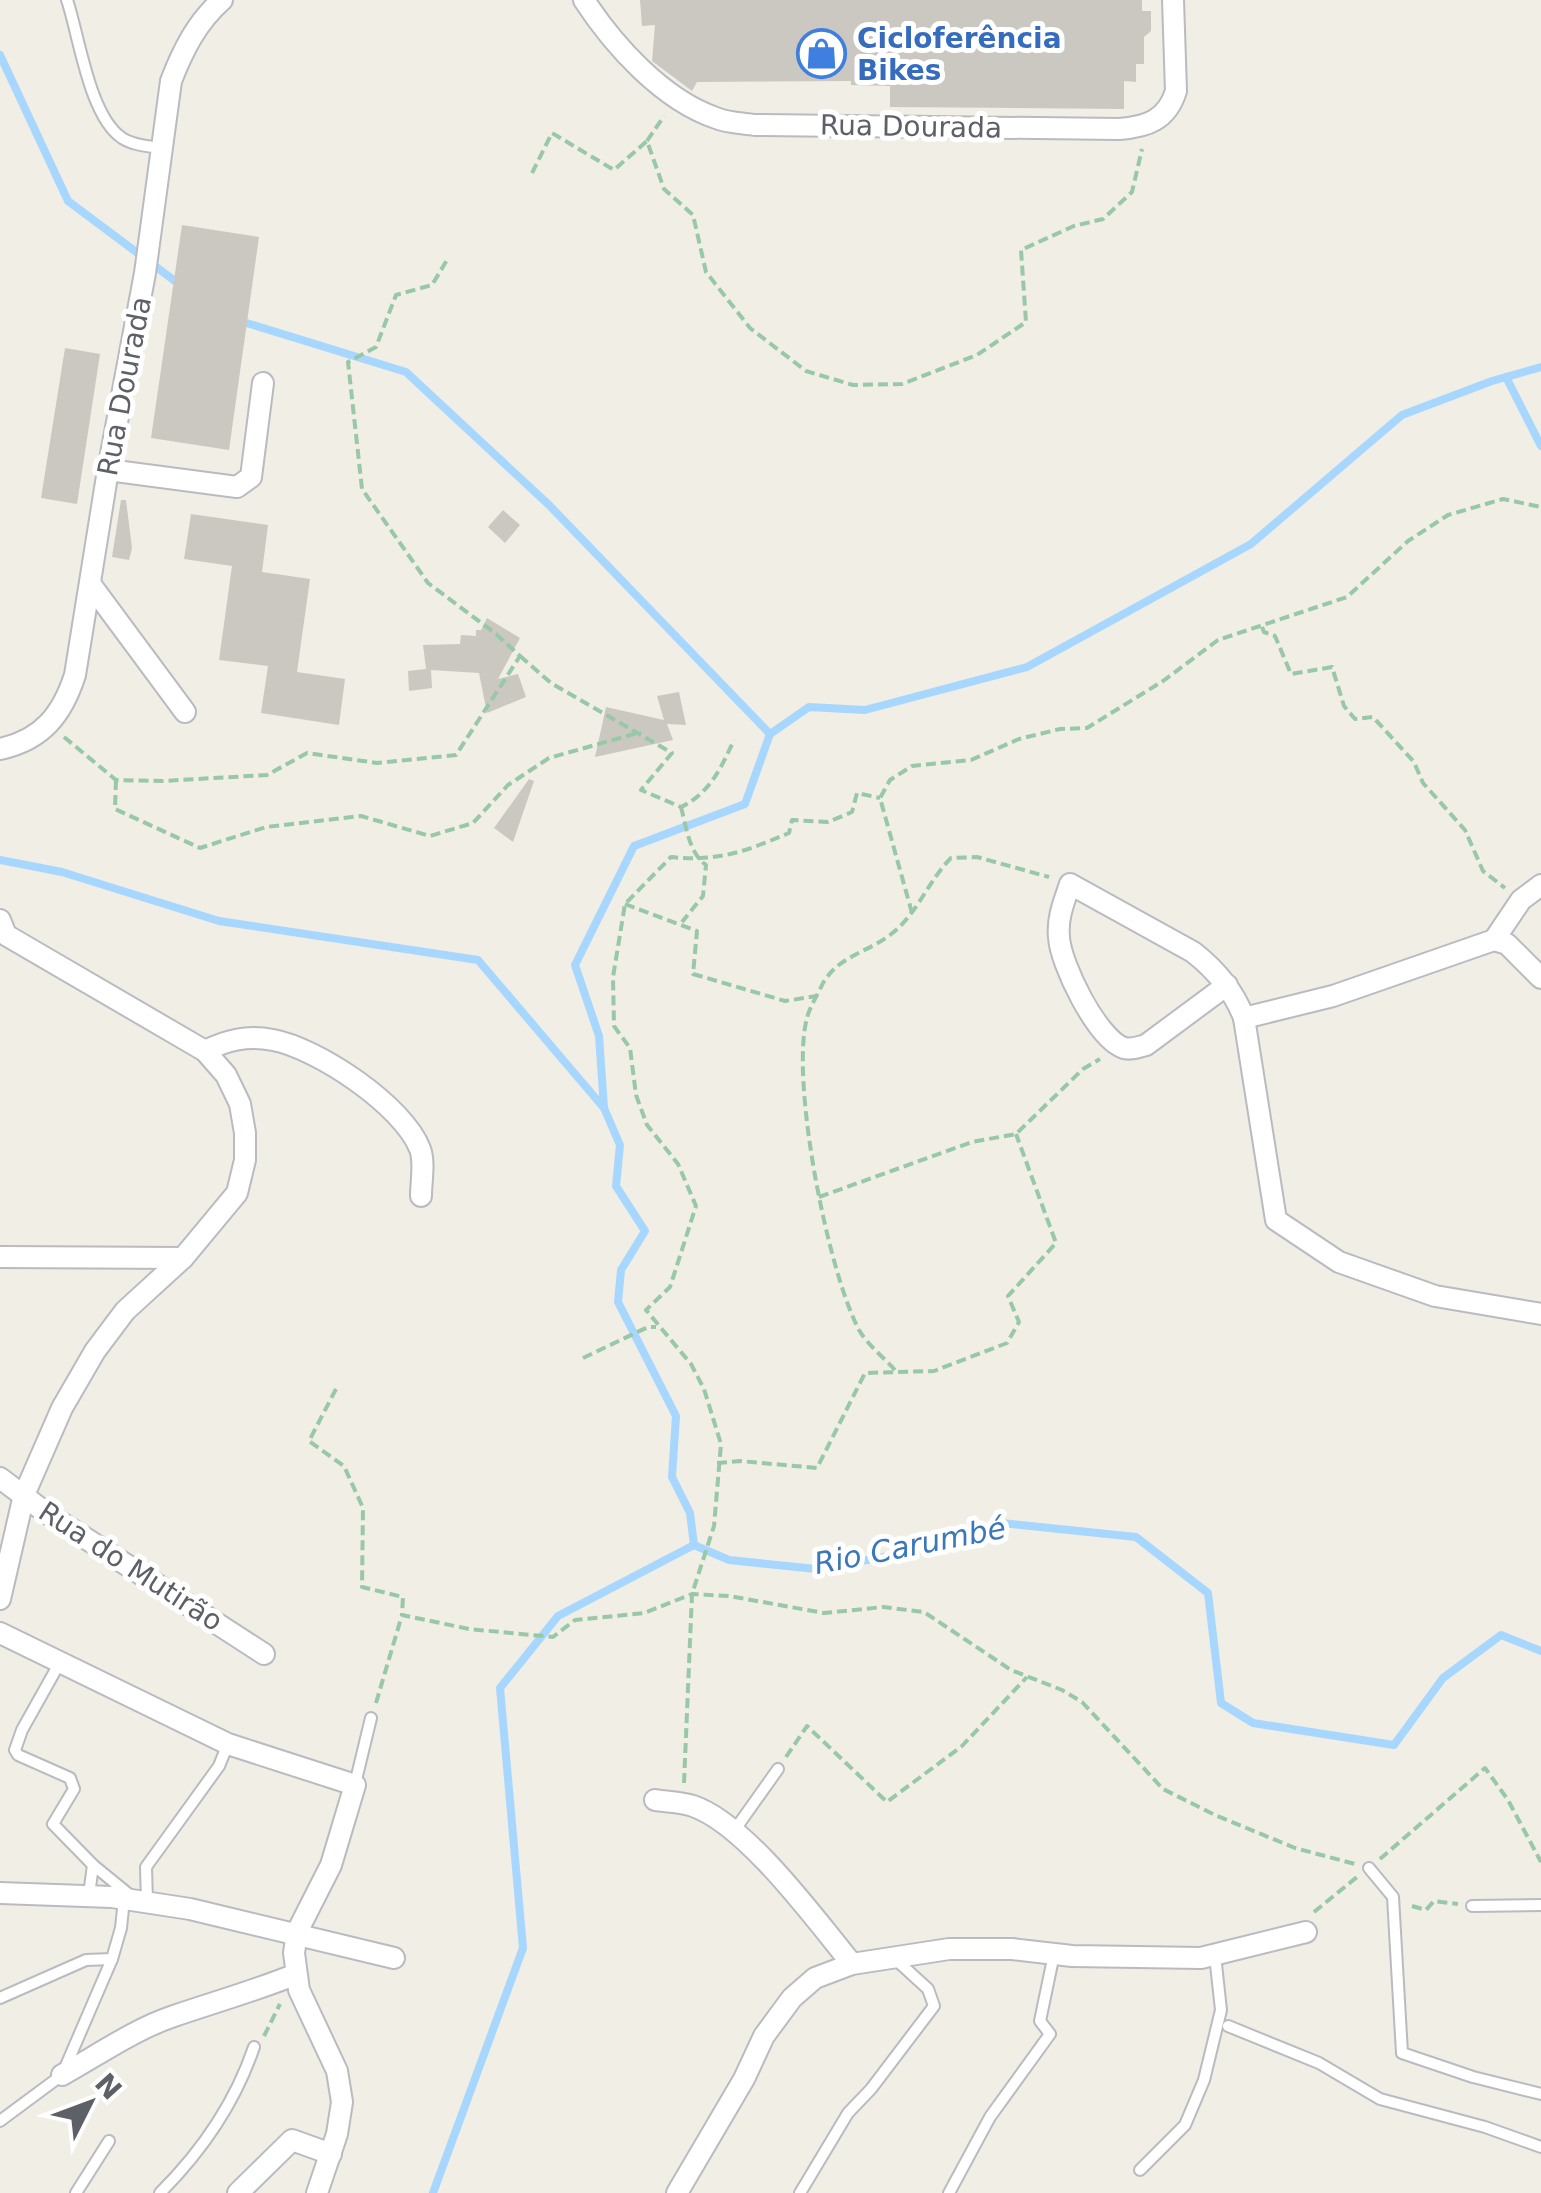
<svg xmlns="http://www.w3.org/2000/svg" width="1541" height="2193" font-family="'DejaVu Sans',sans-serif">
	<style>
		.lines { fill: none; stroke-linecap: round; stroke-linejoin: round }
		.stream { stroke: #a7d7ff; stroke-width: 8 }
		.building { fill: #cbc8c2 }
		.lane-casing { stroke: #b8bbc0; stroke-width: 14 }
		.street-casing { stroke: #b8bbc0; stroke-width: 24 }
		.path { stroke: #98c8a7; stroke-width: 4; stroke-dasharray: 10 5; stroke-linecap: butt }
		.lane { stroke: #fff; stroke-width: 10 }
		.street { stroke: #fff; stroke-width: 20 }
		.labels { text-anchor: middle; stroke-width: 10; stroke-linejoin: round; paint-order: stroke }
		.shop-label { font-size: 28px; font-weight: bold; fill: #366cbe; stroke: #fff; text-anchor: start }
		.street-label { font-size: 28px; fill: #5d6167; stroke: #fff }
		.water-label { font-size: 30px; font-style: italic; fill: #3b77b9; stroke: #fff }
	</style>
	<rect width="100%" height="100%" fill="#f0eee5"/>
	<g class="lines">
		<!-- stream -->
		<g class="stream">
			<path d="M0 55 68 201 179 284"/>
			<path d="M237 320 406 372 549 505 770 734"/>
			<path d="M1506 377 1541 446"/>
			<path d="M770 734 745 804 634 846 575 965 599 1036 604 1108 620 1145 616 1186 645 1231 621 1270 618 1302 676 1416 672 1477 690 1513 694 1545 729 1560 816 1569 918 1551 1002 1523 1136 1537 1208 1593 1221 1703 1253 1723 1394 1745 1443 1678 1501 1635 1541 1651"/>
			<path d="M770 734 809 707 865 710 1027 667 1251 544 1402 415 1492 381 1541 367"/>
			<path d="M0 860 62 872 219 921 478 960 604 1108"/>
			<path d="M433 2193 523 1948 500 1688 558 1616 694 1545"/>
		</g>
	</g>
	<!-- building -->
	<g class="building">
		<path d="M640 0H1142V11H1151V31L1144 37V64H1136V82L1124 81V109L890 107V86L851 85V81L697 82 692 91 652 61 655 25 642 26Z"/>
		<path d="M182 225 259 237 229 450 151 438Z"/>
		<path d="M65 348 100 354 77 504 41 498Z"/>
		<path d="M121 500H126L132 548 129 560 112 557Z"/>
		<path d="M503 510 520 525 505 543 488 527Z"/>
		<path d="M191 514 268 525 262 572 310 579 297 672 345 679 339 725 261 713 268 666 219 660 232 566 184 559Z"/>
		<path d="M487 618 520 638 498 679 518 674 526 697 487 713 479 673 431 670 432 688 409 691 408 671 426 669 423 645 460 644 461 635 476 636V630H481Z"/>
		<path d="M679 692 686 725 667 724 673 740 595 757 606 707 664 720 657 696Z"/>
		<path d="M529 779 534 781 513 842 494 828Z"/>
	</g>
	<g class="lines">
		<defs>
			<g id="lane">
				<path d="M67 0C79 35 89 116 122 138 132 145 148 146 160 148"/>
				<path d="M59 1664 22 1730 15 1750 18 1755 70 1778 74 1789 53 1824 93 1865 131 1896"/>
				<path d="M355 1784 371 1718"/>
				<path d="M734 1831 778 1769"/>
				<path d="M1369 1868 1393 1897 1402 2053 1473 2077 1541 2094"/>
				<path d="M89 1895 93 1865"/>
				<path d="M147 1902 146 1867 219 1766 228 1744"/>
				<path d="M1472 1906 1541 1905"/>
				<path d="M0 1998 86 1960 112 1959 121 1928 124 1899"/>
				<path d="M1228 2026 1319 2063 1380 2099 1485 2127 1541 2147"/>
				<path d="M0 2121 62 2075 112 1959"/>
				<path d="M1140 2170 1185 2125 1204 2080 1221 2010 1215 1955"/>
				<path d="M76 2193 109 2141"/>
				<path d="M160 2193C202 2151 235 2103 254 2047"/>
				<path d="M800 2193 848 2113 871 2089 934 2006 928 1989 893 1957"/>
				<path d="M949 2193 990 2117 1050 2034 1040 2021 1054 1954"/>
			</g>
			<g id="street">
				<path d="M584 0C614 46 663 100 716 118 728 123 742 123 755 125L1119 129C1147 127 1167 120 1176 91L1173 0"/>
				<path d="M108 470 237 487 251 477 263 383"/>
				<path d="M91 585 185 712"/>
				<path d="M0 749C42 740 62 715 75 675L108 470 145 273 171 81C183 50 197 22 222 0"/>
				<path d="M0 920 6 935 205 1051 226 1075 240 1104 245 1133V1160L237 1193 183 1258 125 1311 95 1351 62 1408 24 1495 0 1599"/>
				<path d="M1494 940 1521 900 1541 885"/>
				<path d="M1227 985 1146 1045C1138 1047 1132 1050 1124 1048 1097 1039 1060 963 1059 937 1057 918 1064 902 1070 884L1193 952C1216 970 1234 991 1244 1018L1276 1220 1339 1262 1435 1296 1541 1314"/>
				<path d="M1244 1018 1333 996 1494 940 1507 944 1541 978"/>
				<path d="M205 1051C227 1040 247 1035 273 1040 317 1048 403 1105 420 1149 425 1162 421 1182 421 1196"/>
				<path d="M0 1257 183 1258"/>
				<path d="M0 1478 45 1512 264 1654"/>
				<path d="M0 1633 228 1744 355 1785 331 1865 297 1932 294 1953 299 1990 337 2071 342 2102 337 2134 317 2193"/>
				<path d="M655 1800C667 1802 682 1802 693 1806 746 1824 816 1920 852 1964"/>
				<path d="M0 1893 112 1897 190 1909 394 1958"/>
				<path d="M62 2075C98 2055 135 2029 174 2016 215 2002 254 1991 294 1975"/>
				<path d="M238 2193 292 2140 331 2154"/>
				<path d="M677 2193 744 2079 764 2036 792 1998 815 1978 852 1964 949 1949H1012L1072 1956 1201 1958 1306 1932"/>
			</g>
		</defs>
		<!-- lane casing -->
		<use href="#lane" class="lane-casing"/>
		<!-- street casing -->
		<use href="#street" class="street-casing"/>
		<!-- path -->
		<g class="path">
			<path d="M647 141 664 116"/>
			<path d="M532 173 552 133 614 170 647 141 664 189 693 215 706 272 750 328 806 371 853 385 902 384 977 355 1026 322 1021 250 1074 226 1103 219 1132 192 1142 149"/>
			<path d="M1262 627 1264 632 1275 636 1291 674 1332 667 1344 706 1355 719 1373 717 1414 762 1423 783 1465 830 1483 871 1505 888"/>
			<path d="M520 656 551 683 672 753 641 790 681 807C710 793 721 768 734 740"/>
			<path d="M64 737 116 780 162 781 267 775 307 753 377 763 456 755 520 656 496 634 428 583 362 489 348 362 376 347 396 295 432 285 447 260"/>
			<path d="M116 780 115 809 200 848 266 827 361 816 430 836 473 823 508 785 549 758 641 732"/>
			<path d="M681 807C686 826 689 853 706 865L703 896 682 922"/>
			<path d="M625 904 697 931 693 974 785 1001 817 996"/>
			<path d="M912 913 880 798 890 780 912 766 971 760 1019 739 1060 729 1087 728 1163 681 1218 640 1347 597 1408 541 1448 515 1503 499 1541 507"/>
			<path d="M819 1197 972 1142 1016 1134 1083 1069 1100 1059"/>
			<path d="M583 1358 648 1327H656"/>
			<path d="M895 1370C883 1357 867 1344 859 1330 828 1272 790 1080 807 1018 810 1006 818 994 823 983 839 956 866 953 890 935 917 915 928 881 951 858L977 857 1049 877"/>
			<path d="M336 1389 309 1441 344 1466 363 1508 362 1587 403 1597 402 1615"/>
			<path d="M717 1463 740 1461 817 1468 865 1373 934 1371 1007 1343 1019 1322 1008 1296 1056 1243 1016 1134"/>
			<path d="M376 1703 402 1615 469 1629 553 1637 575 1620 644 1613 692 1594 729 1596 824 1613 883 1607 924 1612 1011 1670 1062 1690 1082 1702 1163 1789 1215 1815 1295 1848 1355 1864"/>
			<path d="M786 1757 807 1726 887 1802 962 1746 1027 1677"/>
			<path d="M684 1783 692 1594 714 1526 721 1444 704 1389 691 1364 646 1310 670 1287 696 1206 678 1164 647 1125 636 1095 630 1048 614 1026 613 977 625 904 671 857C719 862 746 851 789 833L792 820 828 822 852 812 857 793 880 798"/>
			<path d="M1380 1859 1485 1768 1508 1800 1541 1862"/>
			<path d="M1412 1906 1426 1910 1434 1901 1458 1904"/>
			<path d="M1314 1912 1357 1877"/>
			<path d="M264 2036 280 2004"/>
		</g>
		<!-- lane -->
		<use href="#lane" class="lane"/>
		<!-- street -->
		<use href="#street" class="street"/>
	</g>
	<!-- icons -->
	<defs>
		<symbol id="shop-ring" viewBox="-11 -11 22 22"><circle r="9.5" fill="#fff" stroke="#3f7fe0" stroke-width="1.5"/><path d="M-5-2.5h2.3a2.7 3.5 0 0 1 5.4 0H5L5.5 6h-11ZM-1.5-2.5h3a1.5 2.3 0 0 0-3 0Z" fill="#3f7fe0"/></symbol>
	</defs>
	<g fill-rule="evenodd">
		<use href="#shop-ring" x="794" y="26" width="55" height="55"/>
	</g>
	<g class="labels">
		<!-- shop labels -->
		<g class="shop-label">
			<text x="857" y="48">Cicloferência<tspan x="857" dy="32">Bikes</tspan></text>
		</g>
		<!-- street labels -->
		<g class="street-label">
			<text transform="translate(911 126) rotate(1)" y="10">Rua Dourada</text>
			<text transform="translate(124 386) rotate(-79)" y="10">Rua Dourada</text>
			<text transform="translate(131 1566) rotate(33)" y="10">Rua do Mutirão</text>
		</g>
		<!-- water labels -->
		<g class="water-label">
			<text transform="translate(910 1546) rotate(-11)" y="10">Rio Carumbé</text>
		</g>
	</g>
	<!-- north arrow -->
	<g transform="translate(90 2103) rotate(48)" stroke="#ffffff" stroke-width="8" paint-order="stroke">
	<path d="M0-8L18 38L0 25L-18 38Z" fill="#5d6167"/>
	<text y="-15" font-size="28" font-weight="bold" text-anchor="middle" fill="#5d6167">N</text>
	</g>
</svg>
